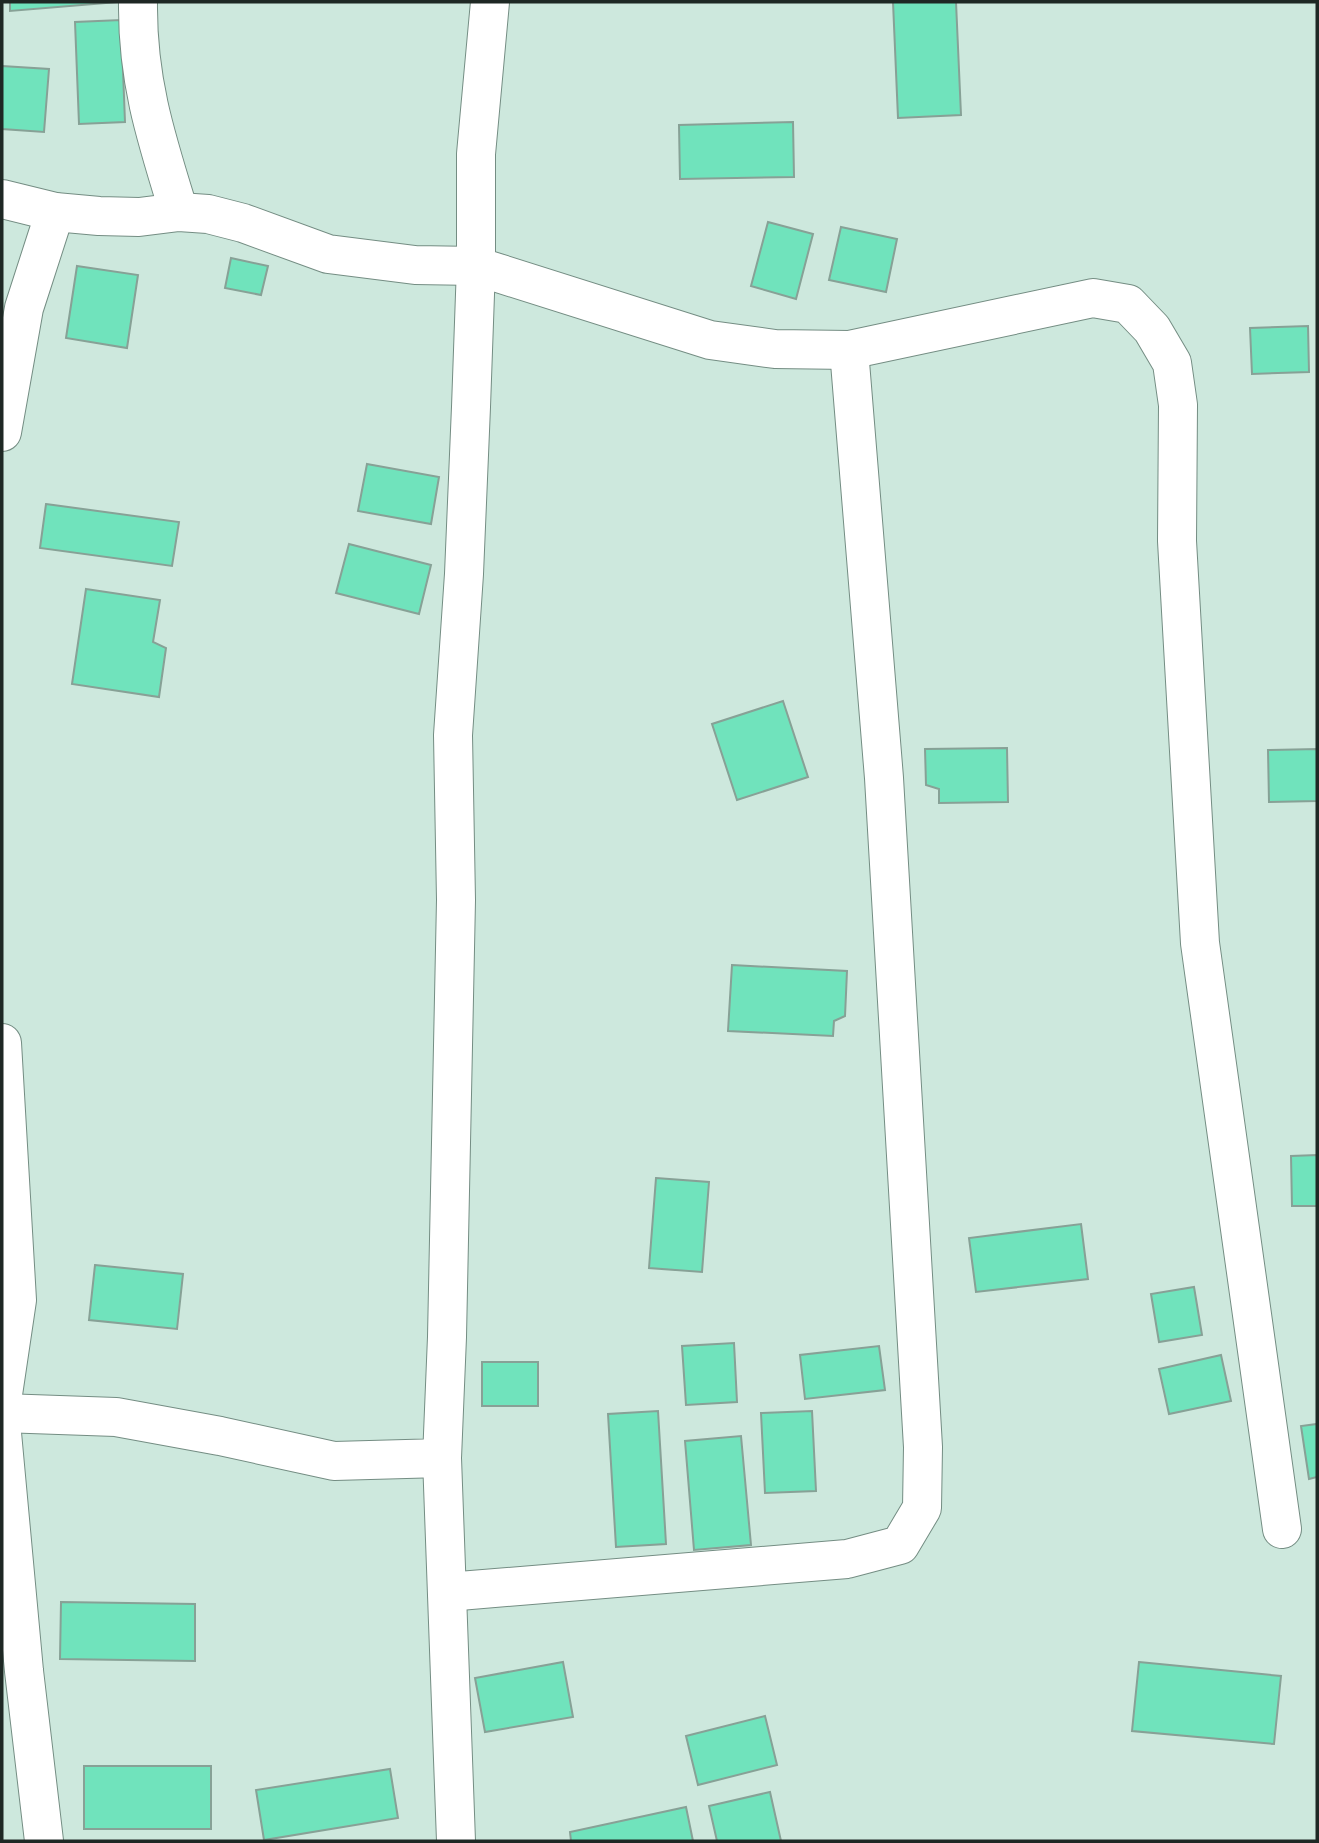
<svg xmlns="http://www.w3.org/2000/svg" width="1319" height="1843" font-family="'Nunito Sans',sans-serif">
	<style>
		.building { fill: #70e3bc; stroke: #87a196; stroke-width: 2 }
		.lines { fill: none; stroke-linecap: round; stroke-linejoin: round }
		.street-casing { stroke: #748d83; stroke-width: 40 }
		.street { stroke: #fff; stroke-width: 38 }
	</style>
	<rect width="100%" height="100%" fill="#cde8dd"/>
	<!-- building -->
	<g class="building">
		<path d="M10 2H118L10 11Z"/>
		<path d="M893 2H956L961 115 898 118Z"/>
		<path d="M121 20 125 122 79 124 75 22Z"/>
		<path d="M2 66 49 69 44 132 2 129Z"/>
		<path d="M793 122 794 177 680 179 679 125Z"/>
		<path d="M768 222 813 234 796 299 751 286Z"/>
		<path d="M841 227 897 239 886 292 829 280Z"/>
		<path d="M231 258 268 266 261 295 225 288Z"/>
		<path d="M77 266 138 275 127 348 66 338Z"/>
		<path d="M1308 326 1309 372 1252 374 1250 328Z"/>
		<path d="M367 464 439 477 431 524 358 511Z"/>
		<path d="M46 504 179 522 172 566 40 548Z"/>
		<path d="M349 544 431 565 419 614 336 593Z"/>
		<path d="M86 589 160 600 153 642 166 648 159 697 72 684Z"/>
		<path d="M783 701 808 777 737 800 712 724Z"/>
		<path d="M1007 748 1008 802 939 803V789L926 785 925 749Z"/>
		<path d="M1317 749V801L1269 802 1268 750Z"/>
		<path d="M732 965 847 971 845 1016 834 1021 833 1036 728 1031Z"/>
		<path d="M1317 1155V1206H1292L1291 1156Z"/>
		<path d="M656 1178 709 1182 702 1272 649 1268Z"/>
		<path d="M1081 1224 1088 1279 976 1292 969 1238Z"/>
		<path d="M95 1265 183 1274 177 1329 89 1320Z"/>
		<path d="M1194 1287 1202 1335 1159 1342 1151 1294Z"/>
		<path d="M734 1343 737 1402 686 1405 682 1346Z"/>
		<path d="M879 1346 885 1390 805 1399 800 1355Z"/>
		<path d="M1221 1355 1231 1401 1169 1414 1159 1369Z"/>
		<rect x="482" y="1362" width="56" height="44"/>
		<path d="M658 1411 666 1544 616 1547 608 1414Z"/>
		<path d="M812 1411 816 1491 765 1493 761 1413Z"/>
		<path d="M1317 1424V1477L1309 1479 1301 1426Z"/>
		<path d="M741 1436 751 1545 694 1550 685 1441Z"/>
		<path d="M61 1602 195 1604V1661L60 1659Z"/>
		<path d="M563 1662 573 1717 485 1732 475 1678Z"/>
		<path d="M1139 1662 1281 1676 1274 1744 1132 1731Z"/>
		<path d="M765 1716 777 1765 698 1785 686 1736Z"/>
		<rect x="84" y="1766" width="127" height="63"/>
		<path d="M390 1769 398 1818 264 1840 256 1790Z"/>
		<path d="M770 1792 781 1841H717L709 1806Z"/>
		<path d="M686 1807 693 1841H571L570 1832Z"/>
	</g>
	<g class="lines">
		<defs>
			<g id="street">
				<path d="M138 2C137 80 156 138 179 212"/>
				<path d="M2 199 55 212 99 216 139 217 179 212 208 214 243 223 328 254 415 265 476 266 710 340 775 349 849 350 1093 298 1128 304 1152 329 1172 363 1178 405 1177 541 1200 943 1282 1529"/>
				<path d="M2 432 24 308 55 212"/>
				<path d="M2 1043 17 1300 2 1401"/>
				<path d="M2 1413 116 1417 220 1436 334 1461 442 1458 447 1337 456 900 453 735 464 574 471 407 476 266V154L490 2"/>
				<path d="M2 1433 24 1671 44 1841"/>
				<path d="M442 1458 456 1841"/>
				<path d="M447 1592 847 1559 900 1545 922 1508 923 1447 884 778 849 350"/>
			</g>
		</defs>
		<!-- street casing -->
		<use href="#street" class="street-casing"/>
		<!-- street -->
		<use href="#street" class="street"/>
	</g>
	<!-- border -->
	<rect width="1319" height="1843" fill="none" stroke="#1e2824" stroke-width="7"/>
</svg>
